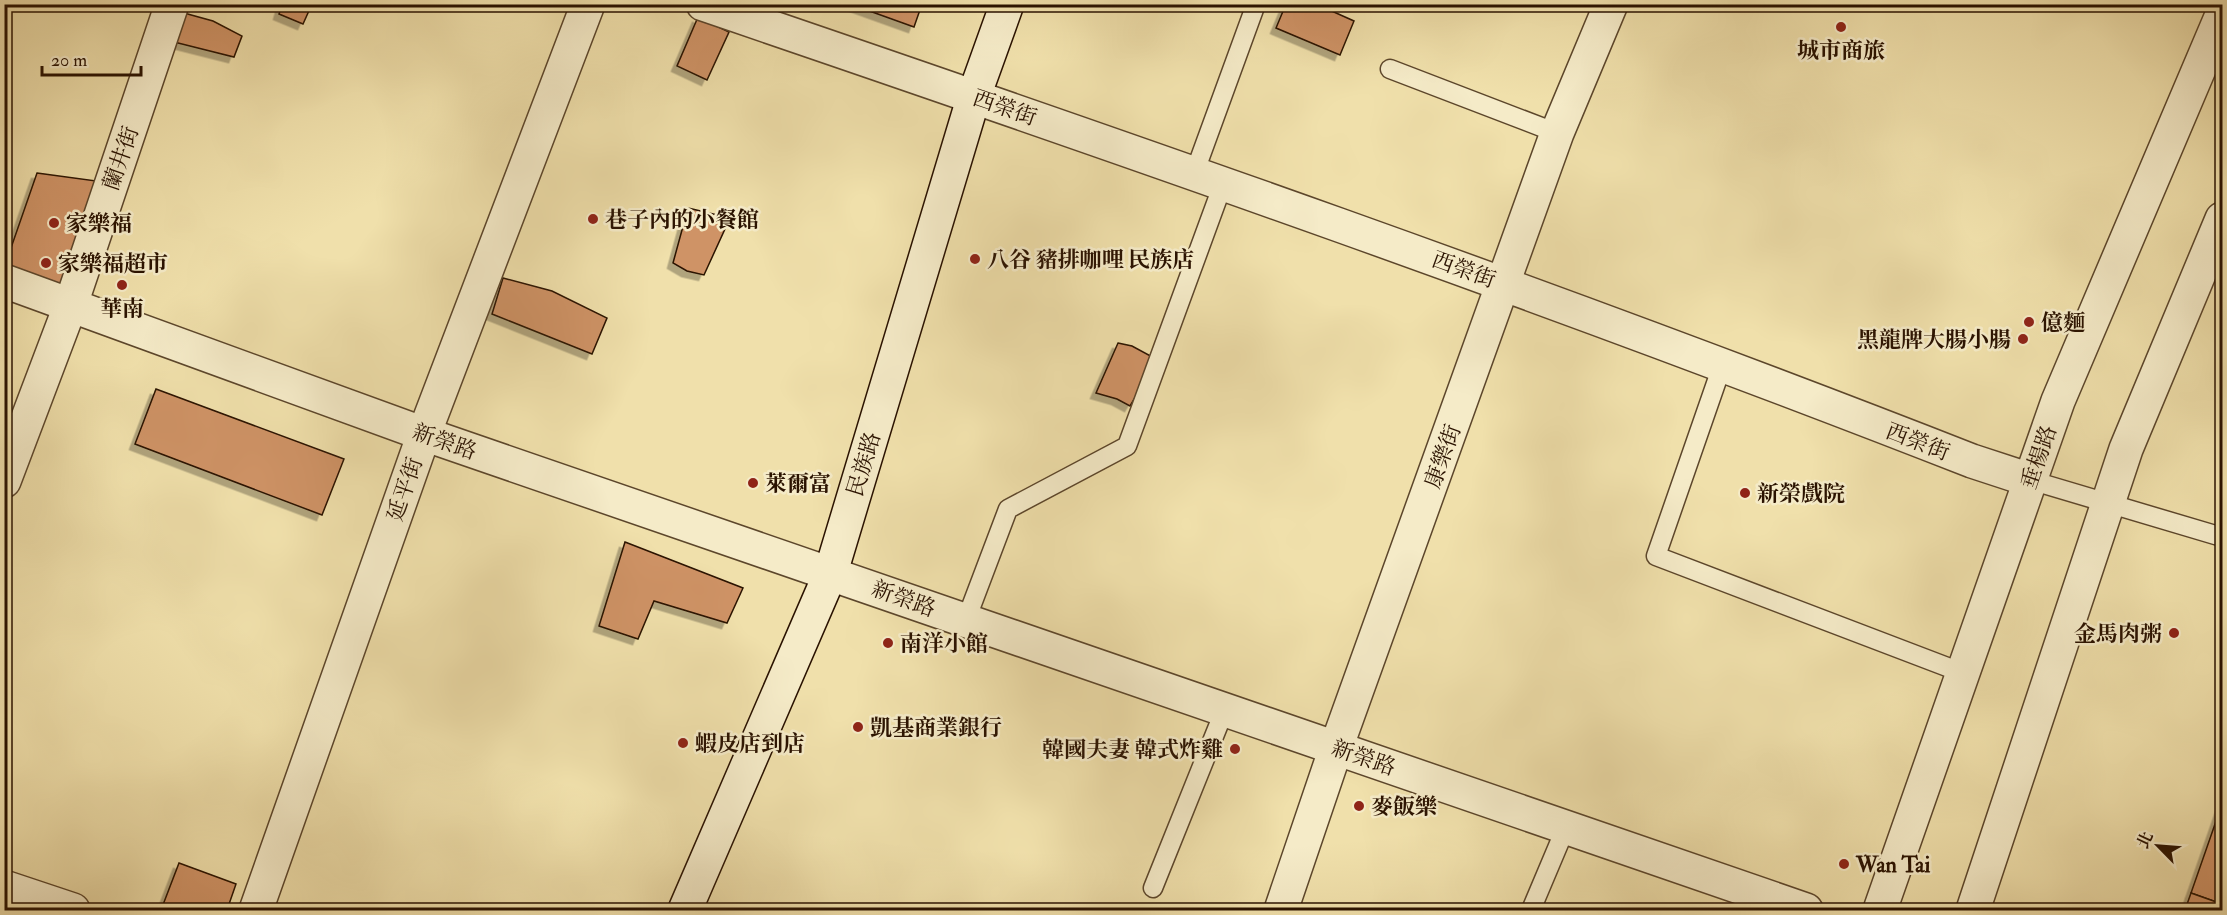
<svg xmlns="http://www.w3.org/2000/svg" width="2227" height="915" font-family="'IM FELL Double Pica','Noto Serif TC',serif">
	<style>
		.building { fill: #cf9366; stroke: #2a1200; stroke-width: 1.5; filter: url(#shadow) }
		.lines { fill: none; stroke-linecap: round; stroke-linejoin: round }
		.service-casing { stroke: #5c462b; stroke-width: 21 }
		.minor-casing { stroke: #5c462b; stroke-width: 36 }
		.tertiary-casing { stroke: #5c462b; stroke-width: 36 }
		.secondary-casing { stroke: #2a1200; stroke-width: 36 }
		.service { stroke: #f5ebc8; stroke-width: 18 }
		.minor { stroke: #f5ebc8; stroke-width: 33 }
		.tertiary { stroke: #f5ebc8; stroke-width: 33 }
		.secondary { stroke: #f5ebc8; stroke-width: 33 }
		.poi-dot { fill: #8f2418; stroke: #f5ebc8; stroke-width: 2 }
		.labels { text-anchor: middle; stroke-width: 5; stroke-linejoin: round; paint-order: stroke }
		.poi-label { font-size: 22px; font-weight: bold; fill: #2a1200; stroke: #f5ebc8; text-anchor: start }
		.street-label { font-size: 22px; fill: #2a1200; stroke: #f5ebc8 }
	</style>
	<defs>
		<filter id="shadow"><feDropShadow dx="-5.5" dy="5.5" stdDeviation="0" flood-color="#0004"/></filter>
	</defs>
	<rect width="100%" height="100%" fill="#f0e0ab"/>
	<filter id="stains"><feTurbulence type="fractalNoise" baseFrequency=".00333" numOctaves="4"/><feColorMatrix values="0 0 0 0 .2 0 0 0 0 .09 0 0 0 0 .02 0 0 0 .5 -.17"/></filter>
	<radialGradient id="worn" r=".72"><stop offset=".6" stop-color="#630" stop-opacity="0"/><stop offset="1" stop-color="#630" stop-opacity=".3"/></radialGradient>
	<!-- building -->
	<g class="building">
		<path d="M282 4H312L303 24 279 14Z"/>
		<path d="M850 4H922L914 27Z"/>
		<path d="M1286 4H1316L1354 21 1340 55 1276 28Z"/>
		<path d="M184 13 213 21 242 36 234 57 174 42Z"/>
		<path d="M698 17 729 32 707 80 677 66Z"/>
		<path d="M37 173 104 182 66 286 4 268Z"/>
		<path d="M688 208 730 218 704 275 687 271 673 263Z"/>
		<path d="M503 278 552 291 607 318 592 354 492 314Z"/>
		<path d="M1118 343 1132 346 1158 360 1130 406 1117 399 1096 393Z"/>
		<path d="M156 389 344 459 322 515 135 444Z"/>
		<path d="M625 542 743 588 727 623 654 601 638 639 599 626Z"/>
		<path d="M2222 804V904L2191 893Z"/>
		<path d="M179 863 236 884 227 910H161Z"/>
		<path d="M2191 893 2222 904V910H2185Z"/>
	</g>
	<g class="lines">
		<defs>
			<g id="service">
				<path d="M1390 69 1557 133"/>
				<path d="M1194 174 1256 4"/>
				<path d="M1722 366 1656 556 1963 673"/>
				<path d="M2030 480 2222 537"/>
				<path d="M966 620 1008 509 1127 446 1223 184"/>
				<path d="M1153 888 1225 709"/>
				<path d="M1531 910 1566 827"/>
			</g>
			<g id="minor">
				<path d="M703 4C1129 149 1553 297 1972 461L2030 480"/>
				<path d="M4 281 424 434 1806 910"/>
				<path d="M4 481 71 304 172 4"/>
				<path d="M4 887 73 910"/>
				<path d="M256 910 424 434 588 4"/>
				<path d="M1281 910 1336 748 1557 133 1611 4"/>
			</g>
			<g id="tertiary">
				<path d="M1880 910 2058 401 2222 15"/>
				<path d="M1973 910 2126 449 2222 219"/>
			</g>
			<path id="secondary" d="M685 910 831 572 974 96 1007 4"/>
		</defs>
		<!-- service casing -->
		<use href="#service" class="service-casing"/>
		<!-- minor casing -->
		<use href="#minor" class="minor-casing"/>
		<!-- tertiary casing -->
		<use href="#tertiary" class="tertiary-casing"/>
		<!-- secondary casing -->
		<use href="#secondary" class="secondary-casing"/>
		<!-- service -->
		<use href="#service" class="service"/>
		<!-- minor -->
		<use href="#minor" class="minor"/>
		<!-- tertiary -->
		<use href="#tertiary" class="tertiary"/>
		<!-- secondary -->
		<use href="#secondary" class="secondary"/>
	</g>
	<!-- markers -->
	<g class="poi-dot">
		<circle cx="1841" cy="27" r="6"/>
		<circle cx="593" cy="219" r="6"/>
		<circle cx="54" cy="223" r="6"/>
		<circle cx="975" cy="259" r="6"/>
		<circle cx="46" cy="263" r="6"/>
		<circle cx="122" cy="285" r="6"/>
		<circle cx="2029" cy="322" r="6"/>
		<circle cx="2023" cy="339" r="6"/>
		<circle cx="753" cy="483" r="6"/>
		<circle cx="1745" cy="493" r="6"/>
		<circle cx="2174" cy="633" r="6"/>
		<circle cx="888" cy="643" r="6"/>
		<circle cx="858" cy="727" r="6"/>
		<circle cx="683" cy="743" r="6"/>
		<circle cx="1235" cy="749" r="6"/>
		<circle cx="1359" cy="806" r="6"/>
		<circle cx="1844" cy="864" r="6"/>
	</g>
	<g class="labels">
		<!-- poi labels -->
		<g class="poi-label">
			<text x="1841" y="58" text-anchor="middle">城市商旅</text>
			<text x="605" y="227">巷子內的小餐館</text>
			<text x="66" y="231">家樂福</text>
			<text x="987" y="267">八谷 豬排咖哩 民族店</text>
			<text x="58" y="271">家樂福超市</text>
			<text x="122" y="316" text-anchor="middle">華南</text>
			<text x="2041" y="330">億麵</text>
			<text x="2011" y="347" text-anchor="end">黑龍牌大腸小腸</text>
			<text x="765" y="491">萊爾富</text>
			<text x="1757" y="501">新榮戲院</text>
			<text x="2162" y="641" text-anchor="end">金馬肉粥</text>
			<text x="900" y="651">南洋小館</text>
			<text x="870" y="735">凱基商業銀行</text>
			<text x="695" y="751">蝦皮店到店</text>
			<text x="1223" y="757" text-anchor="end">韓國夫妻 韓式炸雞</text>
			<text x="1371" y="814">麥飯樂</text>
			<text x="1856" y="872">Wan Tai</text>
		</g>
		<!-- street labels -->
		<g class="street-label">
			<text transform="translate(1005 107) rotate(19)" y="8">西榮街</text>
			<text transform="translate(120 158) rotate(-71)" y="8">蘭井街</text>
			<text transform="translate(1464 269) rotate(20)" y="8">西榮街</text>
			<text transform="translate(445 441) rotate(19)" y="8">新榮路</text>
			<text transform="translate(1918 441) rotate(21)" y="8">西榮街</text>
			<text transform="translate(1442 456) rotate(-70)" y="8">康樂街</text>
			<text transform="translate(2038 457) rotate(-71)" y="8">垂楊路</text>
			<text transform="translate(863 464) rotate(-73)" y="8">民族路</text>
			<text transform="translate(404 489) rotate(-71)" y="8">延平街</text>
			<text transform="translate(904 598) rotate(20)" y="8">新榮路</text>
			<text transform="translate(1364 757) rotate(19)" y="8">新榮路</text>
		</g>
	</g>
	<!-- margin -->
	<rect width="2227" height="915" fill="none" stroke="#f0e0ab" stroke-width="24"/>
	<rect x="6" y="6" width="2215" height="903" fill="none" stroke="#2a1200" stroke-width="3"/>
	<rect x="12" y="12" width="2203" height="891" fill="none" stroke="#2a1200" stroke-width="1.5"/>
	<!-- north arrow -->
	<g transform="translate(2158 846) rotate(295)" stroke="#f5ebc8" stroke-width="4.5" paint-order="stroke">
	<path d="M0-4.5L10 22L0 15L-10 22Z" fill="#2a1200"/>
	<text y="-9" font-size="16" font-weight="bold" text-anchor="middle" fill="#2a1200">北</text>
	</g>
	<!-- scale -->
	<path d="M42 66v9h99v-9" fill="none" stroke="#2a1200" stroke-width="3"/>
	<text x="51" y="66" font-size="18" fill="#2a1200" stroke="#f5ebc8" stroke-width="4.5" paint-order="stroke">20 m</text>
	<rect width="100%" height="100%" filter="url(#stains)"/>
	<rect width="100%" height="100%" fill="url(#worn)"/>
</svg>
